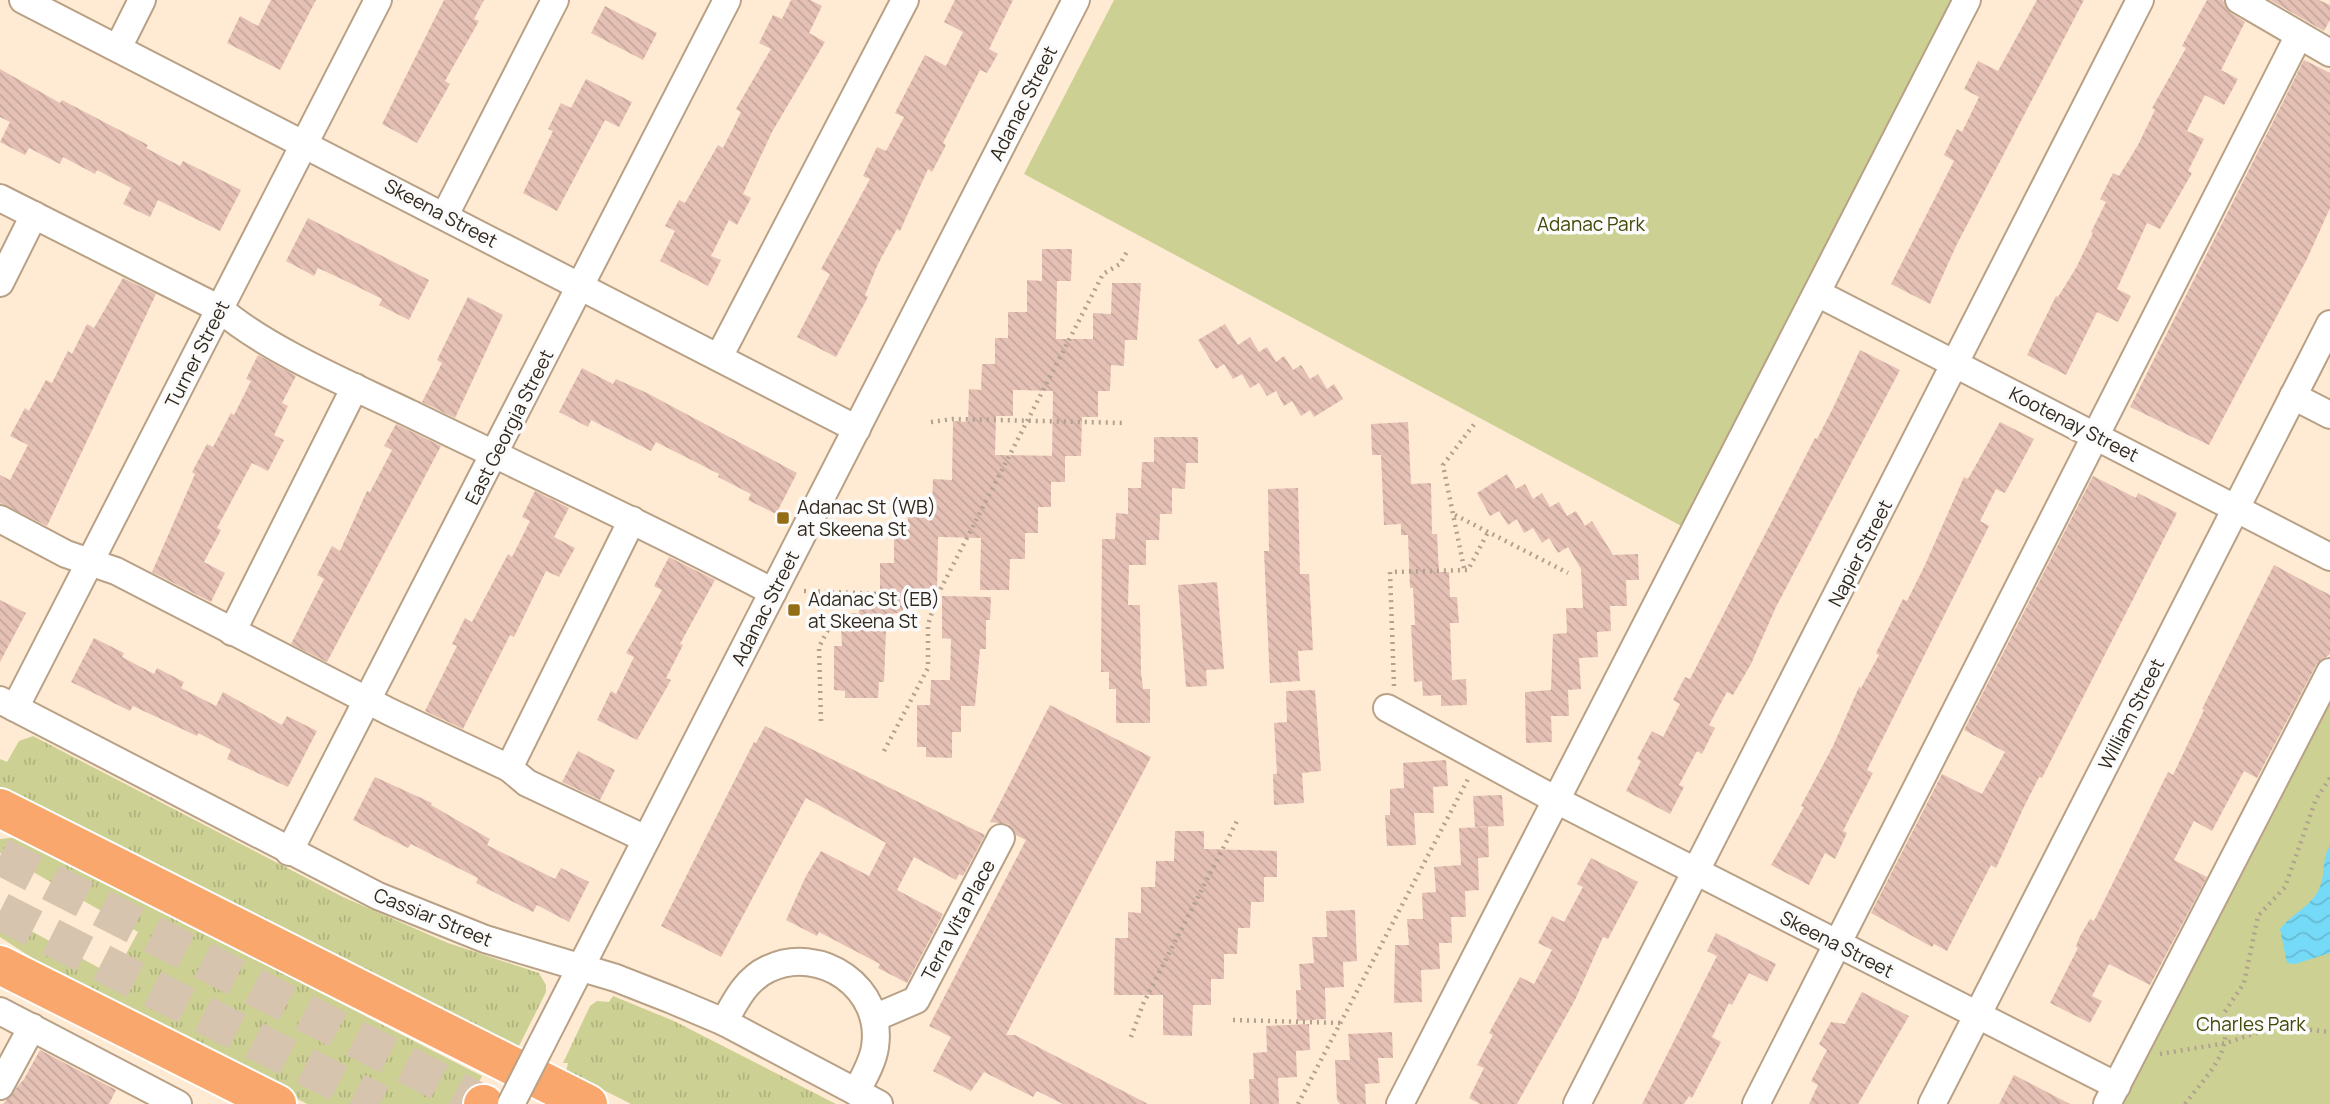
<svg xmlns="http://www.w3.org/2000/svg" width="2330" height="1104" font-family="Manrope,sans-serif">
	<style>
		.grass { fill: url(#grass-tufts) }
		.park { fill: #ccd193 }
		.water { fill: url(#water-waves) }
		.building { fill: url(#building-back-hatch) }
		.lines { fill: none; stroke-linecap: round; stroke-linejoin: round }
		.highway-tunnel { stroke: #d6c4af; stroke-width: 38; stroke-dasharray: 38 19; stroke-linecap: butt }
		.minor-casing { stroke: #b8a186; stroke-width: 30 }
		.highway-casing { stroke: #fff; stroke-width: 42 }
		.path { stroke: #b1a18f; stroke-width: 4.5; stroke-dasharray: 2 5; stroke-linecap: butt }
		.minor { stroke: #fff; stroke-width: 26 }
		.highway { stroke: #f9a76c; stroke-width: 38 }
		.minor-bridge-casing { stroke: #b8a186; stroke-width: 30; stroke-linecap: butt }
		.minor-bridge { stroke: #fff; stroke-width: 26 }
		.poi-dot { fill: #936e16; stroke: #fbfbfb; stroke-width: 2.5 }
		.labels { text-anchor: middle; stroke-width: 7; stroke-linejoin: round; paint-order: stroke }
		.street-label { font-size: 19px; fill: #31281d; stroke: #fbfbfb }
		.park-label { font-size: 19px; fill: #454708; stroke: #fbfbfb }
		.poi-label { font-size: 19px; fill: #31281d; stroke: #fbfbfb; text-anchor: start }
	</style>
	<defs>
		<pattern id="grass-tufts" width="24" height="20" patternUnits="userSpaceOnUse" patternTransform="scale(1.75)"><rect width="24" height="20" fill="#ccd193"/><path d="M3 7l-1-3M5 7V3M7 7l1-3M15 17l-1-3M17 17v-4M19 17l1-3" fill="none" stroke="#b0b37e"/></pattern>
		<pattern id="water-waves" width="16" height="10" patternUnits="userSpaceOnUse" patternTransform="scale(1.75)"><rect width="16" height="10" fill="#75daf7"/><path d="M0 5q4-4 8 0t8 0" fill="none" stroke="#66bbd3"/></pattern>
		<pattern id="building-back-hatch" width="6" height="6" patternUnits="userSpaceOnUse" patternTransform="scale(1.75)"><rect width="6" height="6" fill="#e5c0b5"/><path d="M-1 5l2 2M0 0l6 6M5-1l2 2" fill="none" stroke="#c5a59b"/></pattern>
	</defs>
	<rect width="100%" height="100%" fill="#ffebd4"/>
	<!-- grass -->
	<g class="grass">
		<path d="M33 736 343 897 448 943 539 973 546 985V992L516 1052 0 787V759L7 762 19 741Z"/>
		<path d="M17 837 482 1076 468 1104H307L49 969 0 937V914L114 976 138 932 0 853V839Z"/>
		<path d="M613 996 674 1021 836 1104H631L566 1071 568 1063H563L590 1006 597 1001 609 1002Z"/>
	</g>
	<!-- park -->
	<g class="park">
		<path d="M1114 0H1960L1685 528 1024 174Z"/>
		<path d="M2330 692V1104H2121Z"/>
	</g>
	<!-- water -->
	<path class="water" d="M2330 845V953L2295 964 2287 963 2280 929C2290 915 2311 907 2319 889 2326 875 2321 861 2330 845Z"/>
	<!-- building -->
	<g class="building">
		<path d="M271 0H316L280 70 227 43 240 16 258 26Z"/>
		<path d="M444 0H484L474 19 479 21 445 81 450 84 417 143 382 124Z"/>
		<path d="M791 0H810L822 6 809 33 825 42 772 132 743 194 751 198 737 225 729 220 711 256 721 260 708 286 660 261 675 231 665 226 679 200 685 203 718 145 723 148 741 112 736 109 771 49 759 43 773 15 782 19Z"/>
		<path d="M955 0H1013L989 49 998 54 987 73 980 70 943 143 946 145 932 172 928 169 900 231 897 229 878 264 865 295 868 297 836 357 797 337 830 274 821 269 870 179 863 176 877 147 886 151 904 117 895 113 925 55 946 66 963 32 944 22Z"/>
		<path d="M2037 0H2084L1956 246 1930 304 1891 284 1954 161 1944 155 1957 129 1962 132 1979 97 1964 89 1978 61 1998 71Z"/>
		<path d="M2207 0H2223L2231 13 2245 22 2221 70 2238 79 2224 105 2205 95 2187 131 2204 139 2188 171 2192 173 2160 229 2147 223 2117 289 2131 296 2118 322 2097 312 2066 375 2027 355 2056 296 2058 297 2076 268 2093 233 2091 232 2106 202 2100 199 2113 173 2119 176 2138 145 2155 110 2152 108 2186 48 2182 46Z"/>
		<path d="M2270 0H2319L2330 5V20L2324 31Z"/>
		<path d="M605 6 657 33 643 60 591 33Z"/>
		<path d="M2304 60 2330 73V208L2307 259 2209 445 2130 407Z"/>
		<path d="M0 69 60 103 62 100 148 145 146 148 180 166 183 161 241 190 220 231 158 200 150 217 123 204 131 188 97 170 95 174 63 157 60 164 29 148 25 155 0 142 10 122 0 117Z"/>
		<path d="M586 79 632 102 619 127 605 120 557 211 523 193 553 131 548 129 561 103 571 108Z"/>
		<path d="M308 218 429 280 409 320 379 305 382 299 350 283 318 268 314 276 286 261Z"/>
		<path d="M1042 249H1072L1071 281H1057L1056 339H1093V313L1111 314 1112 283H1141L1137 340H1125L1124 366 1111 365 1110 391H1098V417H1082L1081 456H1052L1053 391 1013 390V416H996L995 455 1065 456V482H1051V507H1038V533H1025V559H1010L1009 590H980L981 538 938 537 937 590 904 589 903 614 894 613V630H886L884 682H879L878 698H845V691L834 690V646H842L841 629 849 630 850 613H859V597H880V563H894V536L908 537V510H932L933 479 952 480 953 421 968 422 969 389 981 390 982 364H995V338H1008V312H1027V280L1042 281Z"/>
		<path d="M123 278 156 294 47 526 0 503V475L10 480 28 445 10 436 25 408 29 411 46 380 52 383 68 351 72 354 87 324 94 328Z"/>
		<path d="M468 297 503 315 455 418 422 402 442 363 437 360Z"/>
		<path d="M1225 324 1238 345 1250 337 1259 352 1267 347 1276 362 1284 356 1293 370 1301 365 1310 379 1318 374 1327 389 1334 384 1343 399 1314 417 1310 410 1301 416 1292 401 1284 406 1276 391 1267 396 1259 383 1250 388 1242 374 1233 379 1224 364 1216 369 1198 340Z"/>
		<path d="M1860 350 1900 370 1776 607 1751 664 1733 695 1727 692 1709 725 1715 728 1702 754 1697 751 1679 785 1684 787 1670 814 1626 791 1641 761 1637 759 1652 731 1663 737 1680 704 1673 700 1685 677 1690 679 1815 438 1817 439 1833 408Z"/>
		<path d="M258 355 296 376 282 403 288 406 274 435 284 440 268 471 252 463 217 528 221 530 204 562 225 573 211 602 152 572 195 474 192 472 207 444 213 447 231 413 234 415 251 381 246 379Z"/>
		<path d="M582 368 613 384 616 379 647 393 797 473 776 514 748 500 751 494 718 477 719 474 656 442 651 451 591 420 588 427 559 412Z"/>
		<path d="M1408 422 1411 484 1431 483 1432 534H1437L1439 572H1449L1450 597H1457L1459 623H1450L1452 680 1466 679 1467 705 1441 706V695L1423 696 1422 681 1414 682 1411 625H1415L1413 588H1410L1408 535H1401V524L1384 525 1381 455H1372L1371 424Z"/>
		<path d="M2000 422 2034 439 2005 493 1996 489 1980 521 1989 526 1867 770 1873 773 1843 831 1847 833 1835 859 1825 853 1809 885 1771 865 1804 807 1801 806 1833 746 1859 687 1861 688 1879 655 1876 653 1903 599 1907 601 1925 565 1964 477 1968 479Z"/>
		<path d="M396 424 441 446 327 662 291 644 324 579 317 575 332 546 340 551 367 491 370 492 392 450 384 446Z"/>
		<path d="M1154 437H1198V463H1186L1185 489 1172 488V514H1160L1159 540H1146V565H1129L1128 605H1140L1141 672 1143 689H1150V723H1116V689H1109V672H1101L1102 539H1115L1116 513 1128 514V488H1141L1142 462H1154Z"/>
		<path d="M1507 474 1516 489 1525 484 1533 499 1542 493 1550 507 1559 502 1567 516 1576 511 1585 526 1592 521 1613 555 1638 554 1639 580H1626L1627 606H1610L1611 631 1597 632 1598 657 1579 658 1581 689 1568 690 1569 716H1551L1552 742 1526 743 1525 692 1551 690 1553 634 1567 633 1566 608H1583L1581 569 1568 547 1558 553 1549 538 1542 543 1533 528 1524 533 1517 519 1508 525 1499 511 1490 516 1477 493Z"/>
		<path d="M2093 476 2136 498 2138 493 2177 513 2042 778 2039 777 2022 811 1996 868 1991 865 1947 951 1934 944 1932 947 1871 913 1942 774 1982 794 2005 752 1964 730Z"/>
		<path d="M1298 488 1300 574H1309L1313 650 1298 651 1300 681 1270 683 1264 551H1269L1268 489Z"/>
		<path d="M535 491 569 508 554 537 575 548 559 577 546 571 514 637 510 635 463 729 425 711 457 646 452 644 465 618 472 622 508 554 512 557 530 521 522 517Z"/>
		<path d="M669 557 715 580 680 644 683 645 666 678 671 680 637 740 597 720 611 691 616 694 634 657 626 653 662 590 654 586Z"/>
		<path d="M2274 565 2330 595V654L2316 665 2257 778 2244 771 2212 831 2194 821 2174 860 2207 877 2150 985 2109 964 2092 996 2102 1001 2090 1023 2050 1003 2078 948 2076 947 2079 938 2090 919 2094 921 2168 772 2173 775 2204 710 2202 709Z"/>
		<path d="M1217 582 1224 669 1206 670 1207 686 1186 687 1178 585Z"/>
		<path d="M942 596 991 597 990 620H986V649H980L975 706H961V732H952V758L926 757V747H917V705H930L931 680H950L951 639 942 638Z"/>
		<path d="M0 600 26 613 0 662Z"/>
		<path d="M94 638 124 653 122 657 154 674 157 668 184 682 181 688 216 706 223 692 282 725 287 716 317 731 288 787 227 759 231 750 198 733 197 736 133 706 130 711 71 682Z"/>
		<path d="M1315 690 1321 771 1302 773 1304 803 1274 805 1273 774H1277L1274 723 1287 722 1286 691Z"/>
		<path d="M1050 705 1151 757 1006 1035H1015L1148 1104H1063L1037 1091 1033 1097 984 1072 971 1091 933 1071 951 1037 929 1026 1026 840 1016 835 1008 824 990 822Z"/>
		<path d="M765 726 985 835 963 876 959 874 956 880 914 857 897 890 943 914 907 983 878 968 880 964 819 932 817 936 786 920 806 876 821 851 869 876 886 843 806 798 721 957 661 926 754 742 756 743Z"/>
		<path d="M578 751 615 770 600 800 562 782Z"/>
		<path d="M1446 760 1448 786 1433 787 1434 813H1414L1416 845 1387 846 1385 815H1390V789L1404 788 1403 763Z"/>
		<path d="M375 777 432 803 431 805 490 839 487 845 555 879 561 868 589 882 569 922 537 905 533 912 476 883 478 878 444 861 411 844 408 848 353 820Z"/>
		<path d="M1502 795 1504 826 1475 827 1473 796Z"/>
		<path d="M1488 827 1489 857 1478 858 1479 890 1465 891 1466 917H1451L1452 943H1439L1440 969 1421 970 1422 1002 1394 1003 1395 945H1409L1407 919H1423L1422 893 1436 892 1434 867 1461 865 1459 828Z"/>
		<path d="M1175 831H1204V849L1277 851V877H1264V902H1251L1250 928H1238L1237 954H1224V979H1211V1005H1193L1192 1036 1163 1035V995H1114L1115 938H1128V912L1141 913V887H1155L1156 861H1174Z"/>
		<path d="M1591 858 1638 882 1608 939 1603 937 1575 1000 1517 1104H1480L1469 1098 1484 1068 1477 1065 1493 1035 1489 1033 1520 977 1534 984 1552 950 1538 943 1552 916 1564 922 1583 887 1577 884Z"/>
		<path d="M1355 910 1357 961 1343 962 1344 987 1325 988 1326 1019 1297 1021 1296 990H1301L1299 964 1314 963 1312 937H1327L1326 911Z"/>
		<path d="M1716 933 1776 964 1767 982 1749 973 1732 1005 1729 1003 1712 1037 1721 1042 1692 1098 1689 1096 1684 1104H1642L1717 956 1707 951Z"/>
		<path d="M1862 992 1909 1016 1858 1104H1809L1818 1085 1811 1081 1827 1050 1819 1044 1831 1022 1845 1024Z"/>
		<path d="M1309 1024 1310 1050 1296 1051 1297 1077 1278 1078 1279 1104H1250L1249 1079H1254L1253 1053 1267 1052 1266 1026Z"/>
		<path d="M1392 1032 1393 1058H1378L1380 1083 1365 1084 1366 1104H1340L1337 1100 1335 1060H1350L1348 1034Z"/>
		<path d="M40 1050 116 1090 109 1104H3L24 1079Z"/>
		<path d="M2014 1075 2070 1104H1999Z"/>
	</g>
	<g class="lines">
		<!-- highway-tunnel -->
		<g class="highway-tunnel">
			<path d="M0 856 483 1104"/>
			<path d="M0 911 380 1104"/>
		</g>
		<defs>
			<g id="minor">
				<path d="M23 0 857 429"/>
				<path d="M2239 0 2330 53"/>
				<path d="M118 48 142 0"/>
				<path d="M0 198 220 309C267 350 353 386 411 414 532 473 654 529 773 592"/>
				<path d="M445 215 555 0"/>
				<path d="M0 283 34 215"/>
				<path d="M1817 293 2330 557"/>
				<path d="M719 357 905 0"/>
				<path d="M2293 396 2330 415"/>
				<path d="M0 519 66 554 116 571 390 712 509 768 527 783 646 839"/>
				<path d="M232 632 355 387"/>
				<path d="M0 700 378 896 485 939 616 978 672 1000 724 1022 879 1104"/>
				<path d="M15 708 378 0"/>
				<path d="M1387 708 1558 801 2117 1086"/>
				<path d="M509 768 632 520"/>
				<path d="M289 852 727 0"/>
				<path d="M0 1011 178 1104"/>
				<path d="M874 1018 916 1000 1001 838"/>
				<path d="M724 1022C735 1002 746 979 768 969 821 944 884 988 875 1047 873 1062 863 1079 856 1092"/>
				<path d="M542 1043 1076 0"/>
				<path d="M0 1086 32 1027"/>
				<path d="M1400 1104 1967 0"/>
				<path d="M1577 1104 2140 0"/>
				<path d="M1756 1104 2298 37"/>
				<path d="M1932 1104 2330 324"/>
				<path d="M2107 1104 2330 672"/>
			</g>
			<g id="highway">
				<path d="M0 808 588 1104"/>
				<path d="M0 965 277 1104"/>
				<path d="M483 1104H484"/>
			</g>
		</defs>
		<!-- minor casing -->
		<use href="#minor" class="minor-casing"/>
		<!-- highway casing -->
		<use href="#highway" class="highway-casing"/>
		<!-- path -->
		<g class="path">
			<path d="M931 422 953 419 1126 423"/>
			<path d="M1455 515 1568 573"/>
			<path d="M1464 568 1443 465 1475 423"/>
			<path d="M804 591 937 596"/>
			<path d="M1394 686 1390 572 1468 570 1488 532"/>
			<path d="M821 721 819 647 847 593"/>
			<path d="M884 751 928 668V625L937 596 1103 274 1120 264 1128 250"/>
			<path d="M1233 1020 1340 1023"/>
			<path d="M1131 1037 1143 1004 1237 821"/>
			<path d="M2160 1054 2226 1043 2277 1026 2330 1032"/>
			<path d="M1298 1104 1468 779"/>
			<path d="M2185 1104C2208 1073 2233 1054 2224 1013L2244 983 2258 916 2285 887 2316 799 2330 778"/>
		</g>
		<!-- minor -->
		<use href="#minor" class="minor"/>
		<!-- highway -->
		<use href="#highway" class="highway"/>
		<defs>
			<path id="minor-bridge" d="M511 1104 542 1043"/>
		</defs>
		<!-- minor-bridge casing -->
		<use href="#minor-bridge" class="minor-bridge-casing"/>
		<!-- minor-bridge -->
		<use href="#minor-bridge" class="minor-bridge"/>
	</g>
	<!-- markers -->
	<g class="poi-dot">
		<rect x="776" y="511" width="14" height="14" rx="3.5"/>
		<rect x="787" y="603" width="14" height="14" rx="3.5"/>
	</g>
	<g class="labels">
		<!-- street labels -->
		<g class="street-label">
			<text transform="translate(1023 103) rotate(-63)" y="7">Adanac Street</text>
			<text transform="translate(441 213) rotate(28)" y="7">Skeena Street</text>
			<text transform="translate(197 354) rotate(-63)" y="7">Turner Street</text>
			<text transform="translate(2074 424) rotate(27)" y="7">Kootenay Street</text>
			<text transform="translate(509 427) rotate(-63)" y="7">East Georgia Street</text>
			<text transform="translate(1860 553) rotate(-63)" y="7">Napier Street</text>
			<text transform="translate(765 608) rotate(-63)" y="7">Adanac Street</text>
			<text transform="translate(2131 714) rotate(-63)" y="7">William Street</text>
			<text transform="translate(433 917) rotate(22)" y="7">Cassiar Street</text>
			<text transform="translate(958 920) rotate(-62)" y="7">Terra Vita Place</text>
			<text transform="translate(1837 944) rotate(27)" y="7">Skeena Street</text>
		</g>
		<!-- park labels -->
		<g class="park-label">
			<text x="1591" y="231">Adanac Park</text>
			<text x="2251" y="1031">Charles Park</text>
		</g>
		<!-- poi labels -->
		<g class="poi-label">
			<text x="797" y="514">Adanac St (WB)<tspan x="797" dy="22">at Skeena St</tspan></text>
			<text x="808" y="606">Adanac St (EB)<tspan x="808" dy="22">at Skeena St</tspan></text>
		</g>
	</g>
</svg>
